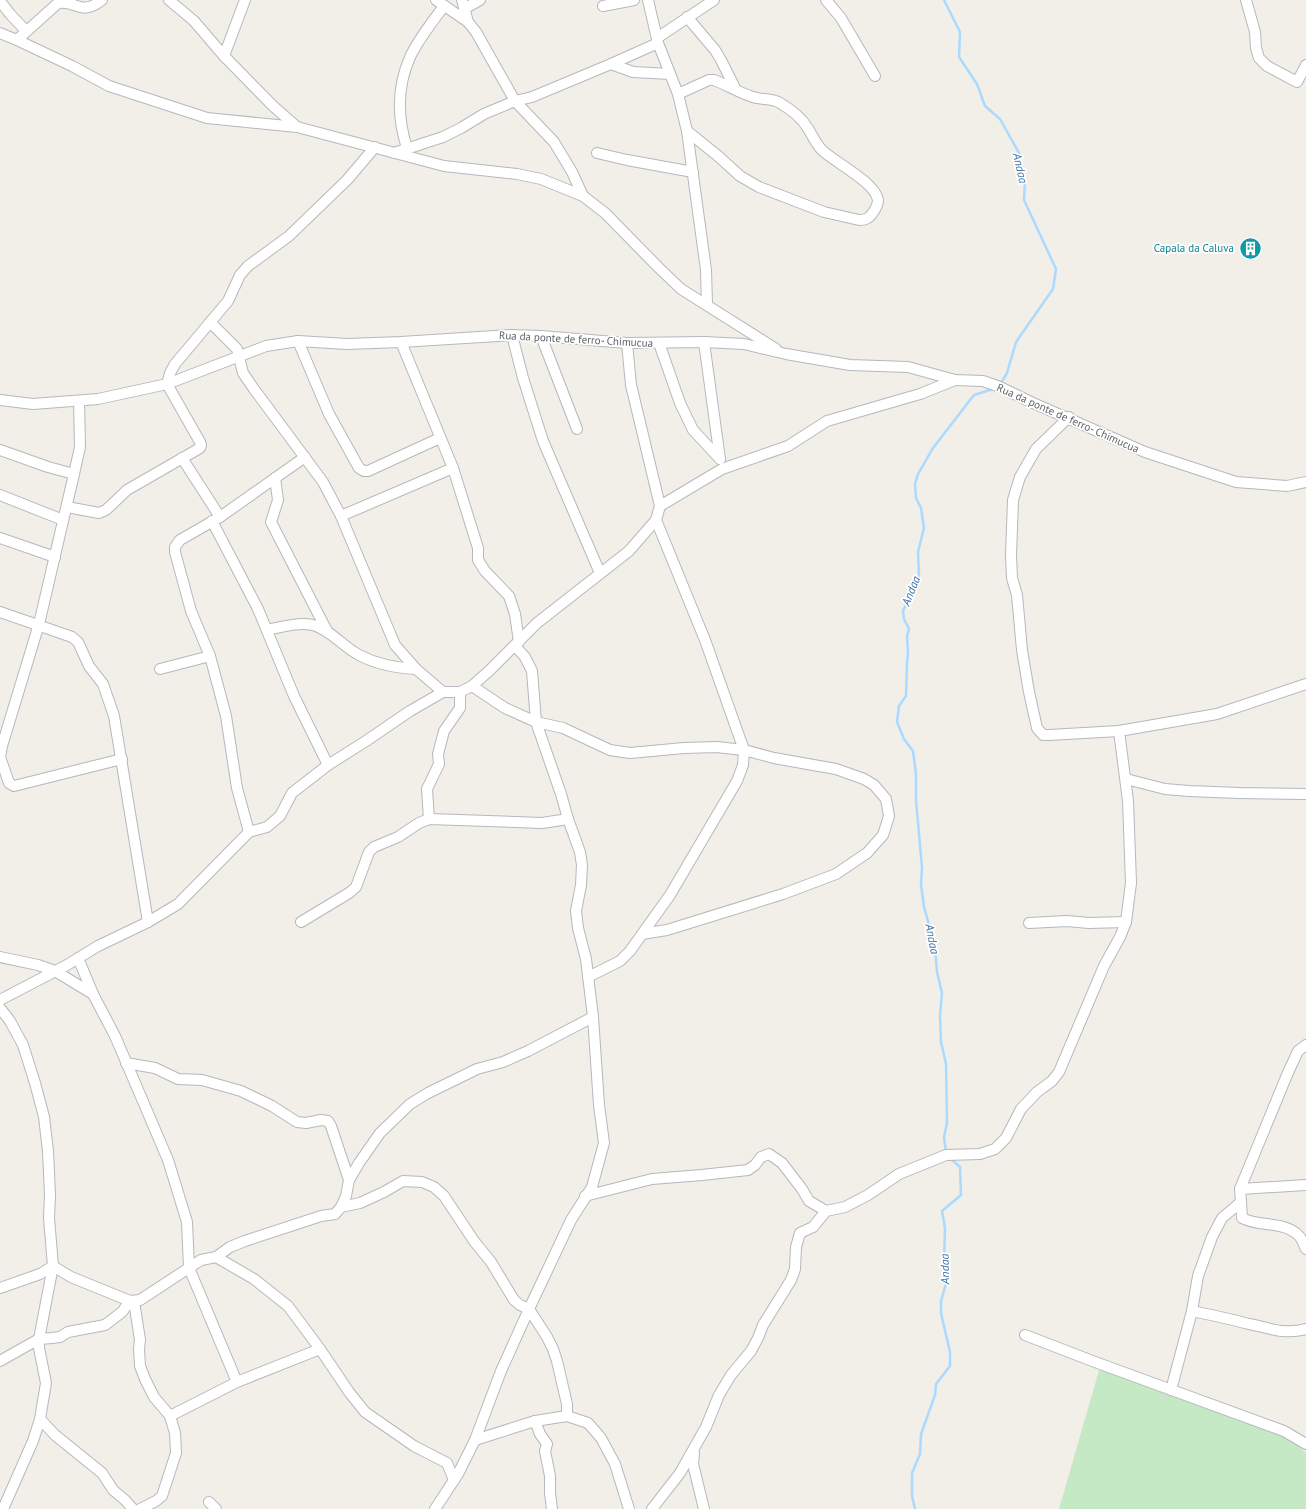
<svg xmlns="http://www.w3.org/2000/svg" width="1306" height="1509" font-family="'PT Sans',sans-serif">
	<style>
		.green { fill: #c5e8c5 }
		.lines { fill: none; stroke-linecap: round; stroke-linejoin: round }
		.stream { stroke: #aadaff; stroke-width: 2.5 }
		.minor-casing { stroke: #b5b8bc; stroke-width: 12 }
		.minor { stroke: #fff; stroke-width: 10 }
		.labels { text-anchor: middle; stroke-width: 3.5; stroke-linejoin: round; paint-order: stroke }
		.culture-label { font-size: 11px; fill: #0d838f; stroke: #fff; text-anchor: end }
		.street-label { font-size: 11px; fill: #5f6368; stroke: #fff }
		.water-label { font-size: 12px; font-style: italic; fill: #4174aa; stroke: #fff }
	</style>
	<rect width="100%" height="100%" fill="#f1efe8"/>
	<!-- green -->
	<path class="green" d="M1100 1367 1290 1439 1306 1453V1509H1059Z"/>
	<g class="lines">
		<!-- stream -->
		<g class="stream">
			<path d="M944 0 960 32 959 57 977 84 985 106 1000 119 1019 153 1025 182 1024 200 1056 269 1053 289 1016 342 1007 373 1001 383"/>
			<path d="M946 1152 944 1137 947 1123 946 1064 941 1042 940 1016 942 993 937 972 935 946 924 907 921 884 922 868 916 800V774L913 751 904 739 897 722 899 706 906 696 907 663 908 653 907 636 909 629 904 619 903 611 919 576 918 552 924 528 921 508 916 498 915 484 918 474 933 448 974 395 993 389"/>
			<path d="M915 1509 912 1496V1473L920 1454 921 1434 935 1395 936 1384 950 1366V1352L941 1313V1301L947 1280 944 1259 945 1228 942 1211 961 1195 960 1167 951 1159"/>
		</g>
		<defs>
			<g id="minor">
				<path d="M169 0 194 21 224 56 273 106 297 127"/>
				<path d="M436 0 468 22 476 32 515 101 554 142 572 172 583 196"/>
				<path d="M462 0 468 22"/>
				<path d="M648 0 658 43 678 94 687 131 706 270 707 304"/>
				<path d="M826 0 841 18 875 76"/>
				<path d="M1246 0 1255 32 1256 48 1259 58 1267 66 1297 82 1306 65"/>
				<path d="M0 1 10 14 26 31"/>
				<path d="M603 6 634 0"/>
				<path d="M464 9 480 0"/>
				<path d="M687 17 715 50 721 60 735 88"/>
				<path d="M0 33 17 40 72 66 109 86 207 118 297 127 444 166 517 174 541 179 583 196 605 213 659 268 681 289 776 349"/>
				<path d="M657 38 714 0"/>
				<path d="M17 40 58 3C77 0 80 17 102 0"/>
				<path d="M224 56 245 0"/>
				<path d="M611 64 633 72 670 74"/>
				<path d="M678 94 709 80H714C727 85 740 93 753 97 762 100 772 98 780 103 790 109 801 117 807 127 812 134 815 143 822 150 834 162 875 182 878 200 878 205 875 210 872 214 868 219 865 220 859 220L824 212 759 187 740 176 718 156 687 131"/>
				<path d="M407 148C397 117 397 85 411 55 420 37 433 21 444 6"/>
				<path d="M394 153 443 137 461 128 484 114 515 101 532 97 611 64 658 43"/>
				<path d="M597 153 627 160 693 172"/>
				<path d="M210 322 237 349 243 373 254 389 323 482 341 516 395 645 416 669 443 692"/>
				<path d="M512 335 523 378 543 441 600 573"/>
				<path d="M541 336 577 429"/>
				<path d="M298 341 329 414 359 468 364 471H368L440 438"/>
				<path d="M401 342 453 468 478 548V560L485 571 509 596 515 614 519 642"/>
				<path d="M704 342 720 459"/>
				<path d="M659 343 680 403 693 430 720 459"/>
				<path d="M0 400 33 404 98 399 167 384 266 346 298 341 347 344 401 342 512 335 541 336 627 343 704 342 744 344 786 354 850 365 908 367 955 380 983 381 1000 387 1033 403 1145 452 1236 482 1287 486 1306 482"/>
				<path d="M79 401 80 447 74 474 39 624 2 746 0 757 9 783 14 786 122 759"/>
				<path d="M1069 417 1036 449 1020 477 1013 500 1011 555 1012 578 1017 595 1022 650 1029 692 1037 728 1043 735H1049L1119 731 1217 714 1306 684"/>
				<path d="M0 450 48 467 74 474"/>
				<path d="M182 458 220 517"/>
				<path d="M275 478 278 500 271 522 327 631"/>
				<path d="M0 495 63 520"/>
				<path d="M660 506 722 469 788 446 827 421 920 394 955 380"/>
				<path d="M67 507 99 513 106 510 127 490 200 448 201 445 200 442 167 384 170 373 175 364 228 301 240 275 248 266 289 236 347 180 375 147"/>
				<path d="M341 516 453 468"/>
				<path d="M212 521 258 609 294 696 328 765"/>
				<path d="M0 538 55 557"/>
				<path d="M0 612 72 637 78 642 89 666 103 684 114 716 148 922"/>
				<path d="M267 630C282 627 298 622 313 625 331 630 343 647 359 655 376 664 397 668 416 669"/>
				<path d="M160 669 210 656"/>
				<path d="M472 686 505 708 536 722 563 728 610 750 630 753 684 748 716 747 744 750 774 758 836 769 864 779 874 785 886 799 889 816 883 835 867 853 836 874 783 894 667 930 642 934"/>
				<path d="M1126 779 1165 789 1189 791 1239 793 1306 794"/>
				<path d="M429 819 427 789 439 764 438 754 444 731 460 708V692"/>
				<path d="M249 832 237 788 226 716 210 656 191 611 175 552V547L180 540 220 517 305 457"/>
				<path d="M301 922 349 893 356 887 369 852 374 847 398 837 419 823 429 819 542 823 568 819"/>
				<path d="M1029 923 1067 921 1089 923 1126 922"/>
				<path d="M0 957 38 965 55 971 93 994 115 1036 168 1160 187 1222 189 1268 237 1382"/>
				<path d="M78 958 93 994"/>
				<path d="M588 977 620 961 630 951 670 895 737 781 743 765 744 750 705 640 656 520"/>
				<path d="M0 1000 67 965 98 946 148 922 178 904 249 832 267 827 280 816 292 793 328 765 366 741 410 711 443 692H460L472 686 489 671 537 623 629 551 656 520 660 506 631 385 627 343"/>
				<path d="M0 1008 10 1021 23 1045 35 1083 44 1117 48 1151 50 1195 49 1218 53 1266 39 1339V1348L46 1383 40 1419 33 1441 3 1509"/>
				<path d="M126 1063 155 1068 178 1079 202 1080 241 1091 272 1106 297 1122 306 1123 321 1120 328 1121 331 1126 349 1180"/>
				<path d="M1240 1189 1306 1185"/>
				<path d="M585 1196 652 1179 702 1175 748 1170 755 1165 761 1157 769 1154 782 1163 802 1189 809 1201 826 1211"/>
				<path d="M1241 1202 1242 1218C1258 1227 1284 1221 1298 1235 1302 1238 1304 1245 1306 1249"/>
				<path d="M341 1207 360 1203 384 1192 403 1181 422 1182 434 1187 444 1196 474 1241 491 1262 514 1300 520 1305 529 1309 547 1337 553 1349 557 1361 567 1404V1416"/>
				<path d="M216 1257 254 1279 288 1306 320 1349 349 1392 365 1412 414 1446 447 1463 454 1480"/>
				<path d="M0 1288 40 1274 53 1266 71 1277 130 1301 140 1300 201 1260 216 1257 230 1247 245 1241 321 1216 335 1214 341 1207 346 1196 349 1180 359 1163 380 1133 410 1104 428 1093 477 1069 503 1062 528 1051 593 1017"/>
				<path d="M134 1301 140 1340 139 1349 140 1366 145 1379 154 1397 170 1416 175 1433 176 1453 162 1496 156 1501 140 1509"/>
				<path d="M1192 1311C1211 1315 1230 1319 1249 1324 1270 1328 1284 1335 1306 1329"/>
				<path d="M1025 1335 1095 1362 1284 1431 1306 1444"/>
				<path d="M0 1361 39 1339 52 1338 60 1337 68 1332 105 1325 122 1312 130 1301"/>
				<path d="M1171 1390 1192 1311 1198 1276 1212 1237 1222 1218 1241 1202 1240 1189 1287 1075 1298 1051 1306 1045"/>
				<path d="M170 1416 237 1382 320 1349"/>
				<path d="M40 1419 55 1435 102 1473 113 1490 125 1500 133 1509"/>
				<path d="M535 1421 540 1434 547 1444 545 1451 550 1476V1493L552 1509"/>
				<path d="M475 1440 535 1421 567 1416 588 1423 601 1438 615 1464 629 1509"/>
				<path d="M694 1453 693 1464 704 1509"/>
				<path d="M209 1502 216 1509"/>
				<path d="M435 1509 458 1474 475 1440 501 1371 529 1309 571 1220 592 1187 604 1143 599 1105 593 1017 586 959 578 928 576 911 581 885 582 865 580 852 568 819 561 794 536 722 532 671 525 657 515 646"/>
				<path d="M652 1509 680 1473 706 1427 719 1395 731 1375 751 1351 758 1338 763 1325 791 1280 795 1269 796 1247 800 1233 813 1227 826 1211 845 1207 868 1195 899 1174 946 1155 980 1154 995 1149 1006 1138 1021 1109 1037 1092 1052 1081 1059 1072 1104 966 1120 937 1126 922 1131 883 1128 801 1119 731"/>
			</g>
		</defs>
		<!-- minor casing -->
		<use href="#minor" class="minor-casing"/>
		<!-- minor -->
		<use href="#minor" class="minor"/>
	</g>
	<!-- icons -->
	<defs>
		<symbol id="building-disc" viewBox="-11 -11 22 22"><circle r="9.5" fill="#0f9aa8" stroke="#fff"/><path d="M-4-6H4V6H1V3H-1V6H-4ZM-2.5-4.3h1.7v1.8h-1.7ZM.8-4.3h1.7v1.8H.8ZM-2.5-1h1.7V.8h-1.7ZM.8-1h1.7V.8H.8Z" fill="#fff"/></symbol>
	</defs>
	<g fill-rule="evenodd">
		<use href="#building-disc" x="1238" y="236" width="25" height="25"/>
	</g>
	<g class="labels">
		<!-- culture labels -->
		<g class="culture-label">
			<text x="1234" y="252">Capala da Caluva</text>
		</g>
		<!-- street labels -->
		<g class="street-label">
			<text transform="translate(576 339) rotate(3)" y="4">Rua da ponte de ferro- Chimucua</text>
			<text transform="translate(1068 418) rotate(24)" y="4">Rua da ponte de ferro- Chimucua</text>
		</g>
		<!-- water labels -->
		<g class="water-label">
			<text transform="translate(1020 168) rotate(77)" y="4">Andaa</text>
			<text transform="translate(911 591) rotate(-68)" y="4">Andaa</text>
			<text transform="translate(932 939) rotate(79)" y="4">Andaa</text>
			<text transform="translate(945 1269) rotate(-91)" y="4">Andaa</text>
		</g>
	</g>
</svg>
